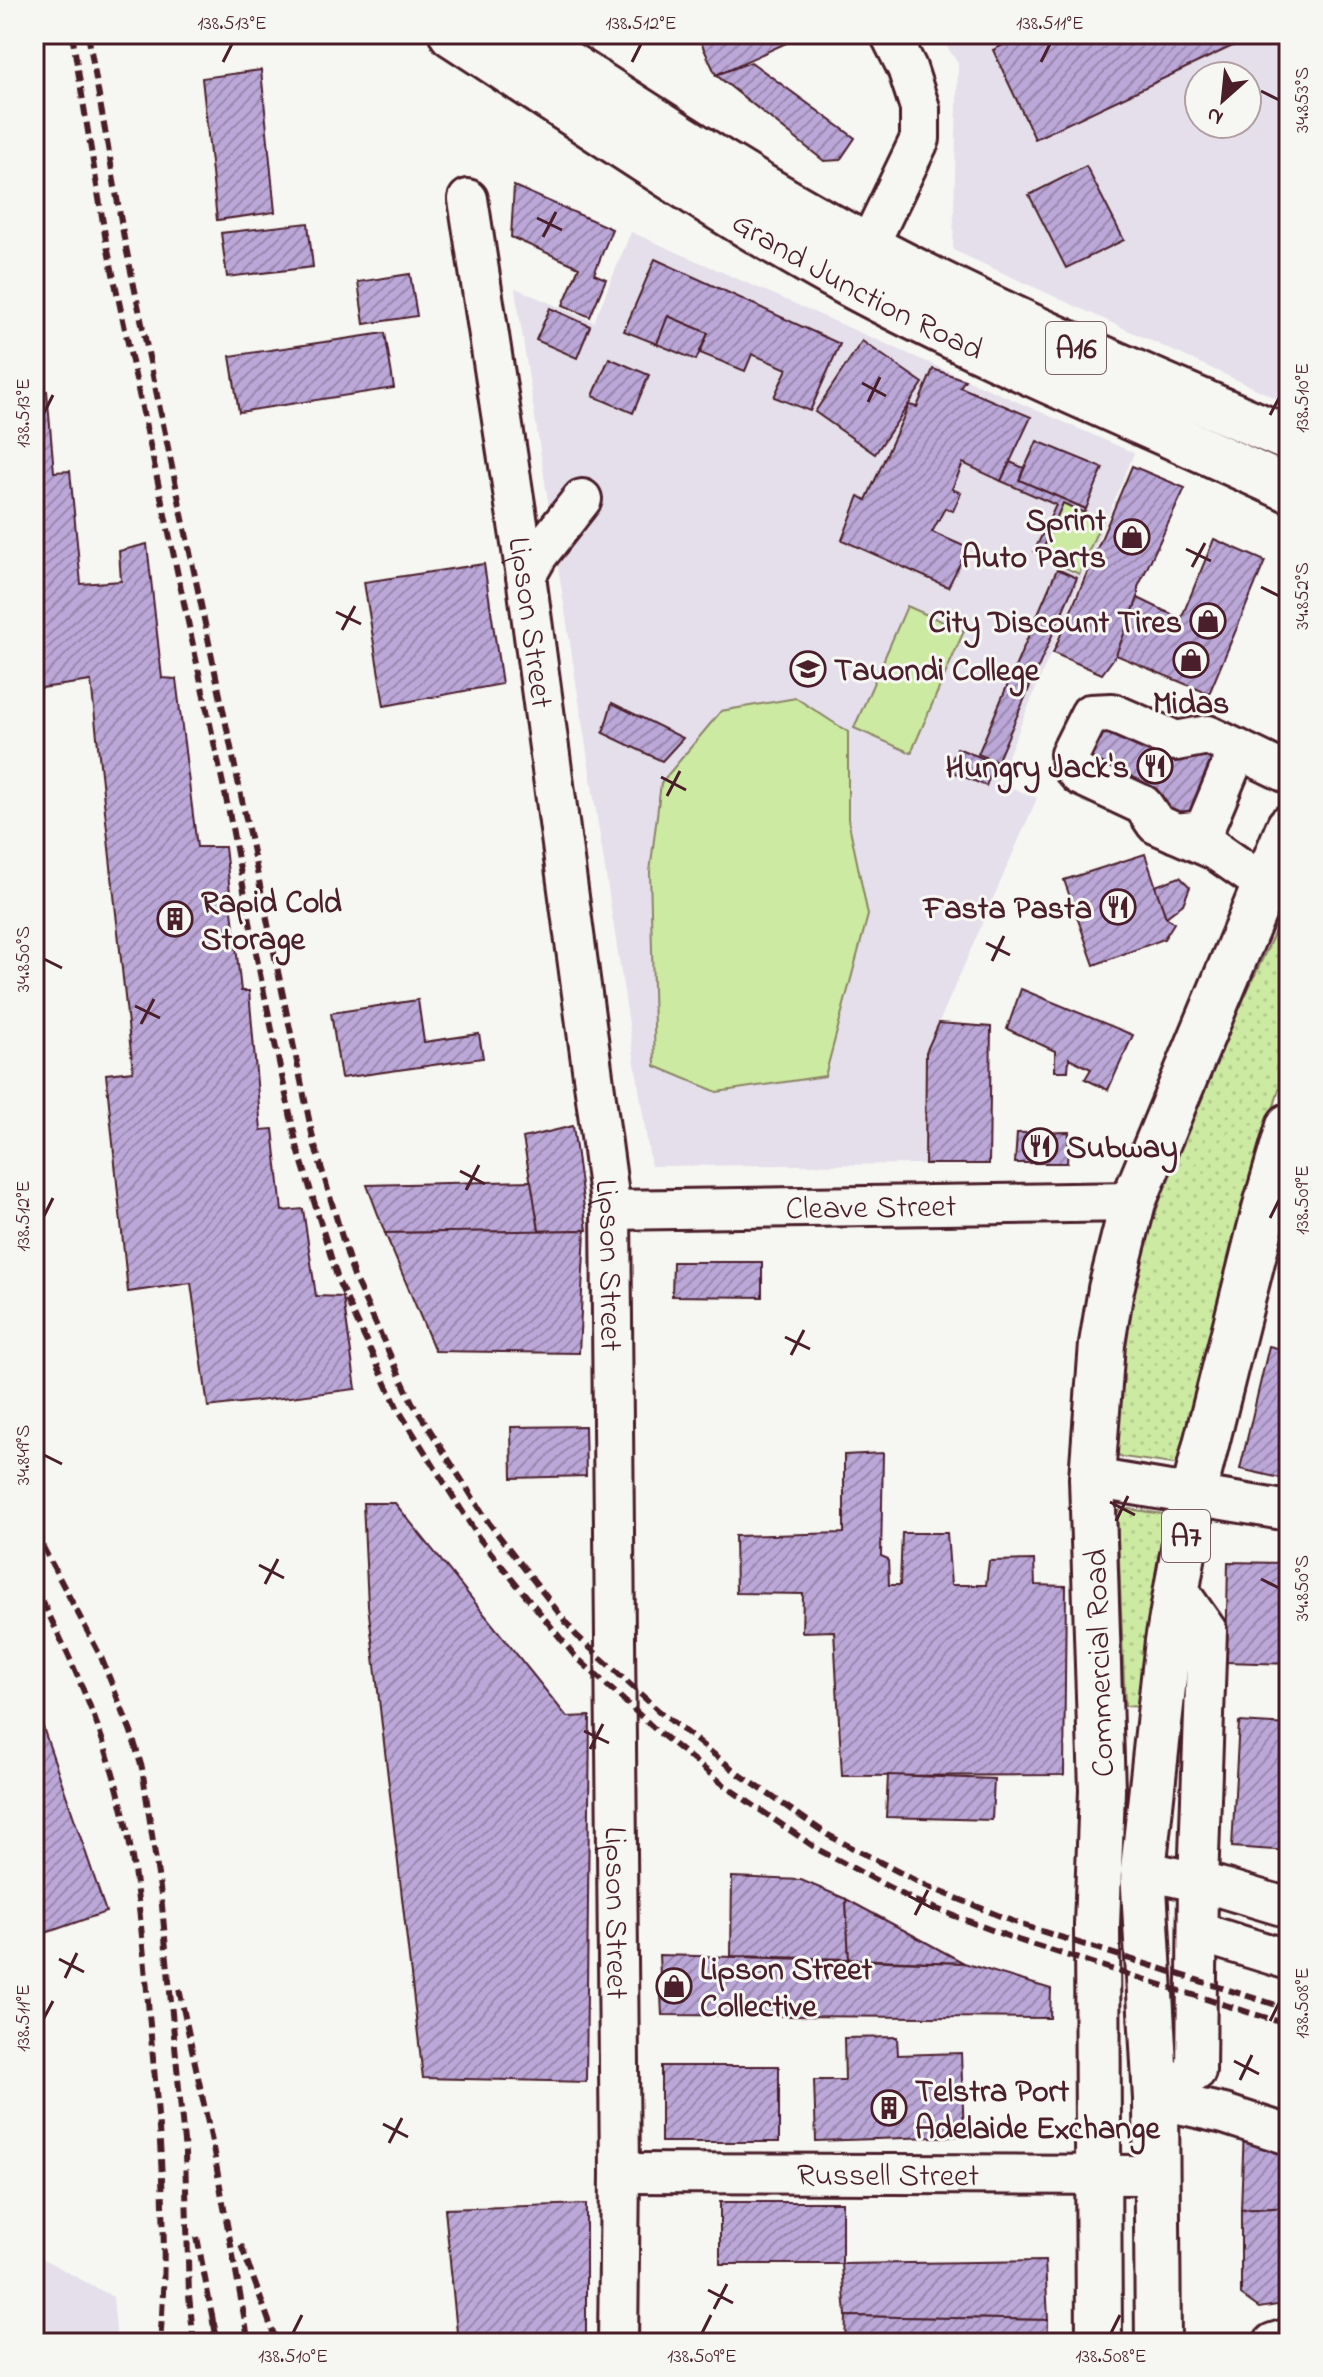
<svg xmlns="http://www.w3.org/2000/svg" width="1323" height="2377" font-family="'Indie Flower',sans-serif">
	<style>
		.built { fill: #e4dfea; fill-rule: evenodd }
		.grass { fill: url(#grass-dots); stroke: #8b8466; stroke-width: 2 }
		.park { fill: #cceaa1; stroke: #8b8466; stroke-width: 2 }
		.building { fill: url(#building-hatch); stroke: #4a1f2b; stroke-width: 2 }
		.lines { fill: none; stroke-linecap: round; stroke-linejoin: round }
		.minor-casing { stroke: #4a1f2b; stroke-width: 44 }
		.major-casing { stroke: #4a1f2b; stroke-width: 50 }
		.highway-casing { stroke: #4a1f2b; stroke-width: 50 }
		.minor { stroke: #f6f6f2; stroke-width: 38 }
		.major { stroke: #f6f6f2; stroke-width: 44 }
		.highway { stroke: #f6f6f2; stroke-width: 44 }
		.rail { stroke: #4a1f2b; stroke-width: 6; stroke-dasharray: 12 6; stroke-linecap: butt }
		.ticks { fill: none; stroke: #4a1f2b; stroke-width: 3 }
		.labels { text-anchor: middle; stroke-width: 6; stroke-linejoin: round; paint-order: stroke }
		.shield { fill: #f6f6f2; stroke: #7e6067; stroke-width: 2 }
		.shield-label { font-size: 30px; font-weight: bold; fill: #4a1f2b }
		.street-label { font-size: 32px; fill: #4a1f2b; stroke: #f6f6f2 }
		.poi-label { font-size: 32px; font-weight: bold; fill: #4a1f2b; stroke: #f6f6f2; text-anchor: start }
		.neatline { fill: none; stroke: #4a1f2b; stroke-width: 3 }
		.ticks-label { font-size: 20px; text-anchor: middle; fill: #4a1f2b }
	</style>
	<defs>
		<pattern id="grass-dots" width="8" height="8" patternUnits="userSpaceOnUse" patternTransform="scale(2)"><rect width="8" height="8" fill="#cceaa1"/><path d="M2 2h.1M6 6h.1" fill="none" stroke="#b1c88b" stroke-width="1.8" stroke-linecap="round"/></pattern>
		<pattern id="building-hatch" width="6" height="6" patternUnits="userSpaceOnUse" patternTransform="scale(2)"><rect width="6" height="6" fill="#bba8d8"/><path d="M-1 1l2-2M0 6l6-6M5 7l2-2" fill="none" stroke="#9a88af"/></pattern>
	</defs>
	<rect width="100%" height="100%" fill="#f6f6f2"/>
	<filter id="ink" filterUnits="userSpaceOnUse"><feTurbulence type="fractalNoise" baseFrequency=".0125" numOctaves="2"/><feDisplacementMap in="SourceGraphic" scale="16" xChannelSelector="R" yChannelSelector="G"/><feConvolveMatrix kernelMatrix="1 2 1 2 8 2 1 2 1" color-interpolation-filters="sRGB"/></filter>
	<g filter="url(#ink)">
		<!-- built -->
		<g class="built">
			<path d="M947 34H1289V404L953 250 958 63 945 44ZM1199 76H1247V124H1199Z"/>
			<path d="M631 232 1134 453 997 782 1037 798 926 1052 925 1164 651 1166 515 288 594 322Z"/>
			<path d="M34 2254 113 2297 117 2343H34Z"/>
		</g>
		<!-- grass -->
		<g class="grass">
			<path d="M1286 921H1289V1056L1237 1230 1187 1449 1179 1463 1173 1464 1123 1457 1118 1455 1116 1449C1120 1395 1122 1339 1135 1285 1165 1161 1224 1043 1277 927Z"/>
			<path d="M1122 1508 1162 1514 1167 1519 1147 1707 1125 1706 1117 1513Z"/>
		</g>
		<!-- park -->
		<g class="park">
			<path d="M1063 503 1102 520 1079 574 1040 556Z"/>
			<path d="M907 606 964 631 911 753 854 728Z"/>
			<path d="M796 698 848 732V819L868 915 825 1076 717 1092 655 1066 650 872 661 783 721 711Z"/>
		</g>
		<!-- building -->
		<g class="building">
			<path d="M697 34H793L795 39 716 75Z"/>
			<path d="M1024 34H1258L1035 139 993 50Z"/>
			<path d="M751 62 855 138 840 160 824 161 716 75Z"/>
			<path d="M261 70 275 212 217 220 202 78Z"/>
			<path d="M1086 166 1124 240 1066 268 1029 195Z"/>
			<path d="M514 186 612 229 594 274 606 279 590 317 563 305 579 267 511 237Z"/>
			<path d="M308 223 313 267 227 277 221 233Z"/>
			<path d="M655 259 840 344 810 411 774 397 787 369 752 354 745 371 700 353 708 333 668 316 657 344 624 331Z"/>
			<path d="M410 274 417 316 364 324 358 282Z"/>
			<path d="M550 308 590 326 577 358 536 340Z"/>
			<path d="M668 316 708 333 696 360 657 344Z"/>
			<path d="M385 333 394 388 239 412 230 356Z"/>
			<path d="M862 341 923 383 875 454 815 412Z"/>
			<path d="M609 358 649 375 633 413 593 396Z"/>
			<path d="M933 369 965 380 960 387 1031 417 1001 481 963 463 952 489 961 493 953 511 945 508 932 532 968 548 948 587 842 540 859 496 866 500 909 405 917 407Z"/>
			<path d="M47 391 54 472 70 471 81 584 121 581 119 551 147 544 162 678 176 679 197 847H225L241 991H249L261 1130 273 1129 282 1211 303 1209 316 1296 343 1297 356 1389 208 1407 191 1283 128 1292 106 1074 133 1071 91 681 34 689V393Z"/>
			<path d="M1037 441 1103 468 1086 509 1019 480Z"/>
			<path d="M1010 462 1024 468 1019 480 1086 509 1084 513 1063 503 1040 556 1034 552 1056 505 1001 481Z"/>
			<path d="M1132 466 1185 488 1138 587V598L1116 655 1102 674 1053 653Z"/>
			<path d="M1214 539 1265 561 1209 694 1116 655 1138 598 1181 619Z"/>
			<path d="M484 564 502 684 384 706 364 582Z"/>
			<path d="M1057 569 1077 578 997 762 978 754Z"/>
			<path d="M612 703 683 738 662 761 603 733Z"/>
			<path d="M1108 716 1226 762 1194 820 1085 769Z"/>
			<path d="M957 748 995 763 986 786 948 770Z"/>
			<path d="M1145 854 1166 917 1174 923 1164 939 1094 965 1064 880Z"/>
			<path d="M1180 877 1190 887 1183 904 1166 917 1155 886Z"/>
			<path d="M1021 989 1133 1035 1108 1090 1085 1079 1091 1069 1069 1058 1068 1071H1055V1051L1007 1029Z"/>
			<path d="M418 1000 424 1042 479 1034 483 1058 341 1078 331 1013Z"/>
			<path d="M939 1023 991 1027 989 1164H925L926 1052Z"/>
			<path d="M573 1126 587 1230 539 1231 523 1138Z"/>
			<path d="M1069 1132 1067 1163H1015L1017 1133Z"/>
			<path d="M531 1181 539 1231 385 1233 367 1185Z"/>
			<path d="M585 1230 579 1353 435 1351 385 1233Z"/>
			<path d="M673 1262H762V1297L672 1296Z"/>
			<path d="M1289 1323V1351L1281 1349Z"/>
			<path d="M1269 1346 1289 1351V1480L1240 1469Z"/>
			<path d="M585 1426 586 1476 512 1478 511 1427Z"/>
			<path d="M883 1453 881 1556 888 1559 889 1585H900L902 1533H947L951 1585H986L989 1561 1034 1560 1035 1585 1066 1586 1064 1775 842 1776 834 1631 802 1632 803 1594 736 1593 735 1536 844 1533V1455Z"/>
			<path d="M363 1503H395L567 1717 590 1716 586 2082 423 2078 368 1605Z"/>
			<path d="M1281 1536H1289V1664L1226 1662 1228 1562 1281 1563Z"/>
			<path d="M34 1701 106 1912 34 1937Z"/>
			<path d="M1239 1722 1289 1725V1851L1232 1847Z"/>
			<path d="M888 1775 994 1779 992 1820 886 1817Z"/>
			<path d="M732 1877 801 1880 846 1899 849 1959 731 1956Z"/>
			<path d="M846 1899 898 1927 964 1963 849 1959Z"/>
			<path d="M659 1955 964 1963 1051 1989 1050 2018 662 2015Z"/>
			<path d="M897 2037 898 2055 961 2053 964 2136 816 2141 814 2080H845L844 2038Z"/>
			<rect x="661" y="2066" width="118" height="76"/>
			<path d="M1244 2127 1289 2143V2207L1241 2210Z"/>
			<rect x="720" y="2202" width="122" height="62"/>
			<path d="M586 2204V2343H458L445 2209Z"/>
			<path d="M1289 2207V2303L1259 2308 1241 2295V2210Z"/>
			<path d="M1045 2261 1048 2320 846 2316 842 2264Z"/>
			<path d="M846 2316 1048 2320 1047 2343H845Z"/>
		</g>
		<g class="lines">
			<defs>
				<g id="minor">
					<path id="s1" d="M468 199 526 576 611 1210 620 2173 618 2343"/>
					<path d="M855 274 920 139V108L907 68 890 34"/>
					<path d="M526 576 538 555 582 499"/>
					<path d="M1289 774 1208 735 1176 741 1112 713 1090 714 1070 754 1071 766 1079 775 1143 805 1156 824 1215 850 1264 884 1289 895"/>
					<path d="M1176 833 1204 830 1238 749"/>
					<path id="s2" d="M611 1210 1133 1202"/>
					<path d="M1092 1478 1289 1511"/>
					<path d="M1143 1870 1219 1887 1289 1908"/>
					<path d="M1198 1932 1289 1960"/>
					<path d="M1156 2099 1196 2071 1198 1883 1207 1631 1176 1587"/>
					<path d="M1156 2099 1224 2114 1289 2135"/>
					<path id="s3" d="M620 2173 1156 2175"/>
					<path d="M1273 2343 1289 2338"/>
				</g>
				<g id="major">
					<path d="M1099 2343 1097 1925 1102 1790 1092 1478 1102 1344 1111 1289 1133 1202 1289 827"/>
					<path d="M1158 2343 1156 2099 1143 1870 1168 1641 1193 1496 1265 1209 1289 1126"/>
				</g>
				<g id="highway">
					<path id="s4" d="M452 34C583 119 713 210 851 285 993 361 1143 421 1289 489"/>
					<path d="M521 34C636 107 748 184 869 247 1005 319 1147 378 1289 439"/>
				</g>
			</defs>
			<!-- minor casing -->
			<use href="#minor" class="minor-casing"/>
			<!-- major casing -->
			<use href="#major" class="major-casing"/>
			<!-- highway casing -->
			<use href="#highway" class="highway-casing"/>
			<!-- minor -->
			<use href="#minor" class="minor"/>
			<!-- major -->
			<use href="#major" class="major"/>
			<!-- highway -->
			<use href="#highway" class="highway"/>
			<!-- rail -->
			<g class="rail">
				<path d="M72 34 106 241 229 812 260 974 297 1146 339 1283 398 1409 479 1538 575 1656 656 1730 728 1788 819 1850 915 1901 1018 1940 1289 2025"/>
				<path d="M88 34 124 238 314 1143 354 1277 412 1402 489 1523 576 1635 660 1712 739 1774 828 1835 922 1884 1022 1925 1289 2009"/>
				<path d="M34 1530 101 1657 131 1732 142 1768 161 1895 185 2153 189 2295 194 2343"/>
				<path d="M34 1585C75 1665 113 1750 129 1840 142 1912 146 1985 153 2058 162 2152 168 2249 160 2343"/>
				<path d="M179 1989 211 2137 249 2343"/>
				<path d="M197 2237 212 2315"/>
				<path d="M241 2245 277 2343"/>
				<path d="M216 2343 212 2315 218 2343"/>
			</g>
		</g>
	</g>
	<!-- ticks -->
	<path class="ticks" d="M223 62 232 44M632 62 641 44M1041 62 1050 44M1261 91 1279 100M537 218 562 230M543 237 556 212M862 383 886 396M868 402 880 377M44 413 53 395M1270 415 1279 398M1186 549 1211 561M1192 567 1205 543M1261 587 1279 596M336 612 361 624M342 630 355 606M661 777 686 790M667 796 680 771M986 943 1010 955M44 959 62 968M992 961 1004 936M135 1006 160 1018M141 1024 154 999M460 1171 485 1184M466 1190 479 1165M44 1216 53 1198M1270 1218 1279 1200M785 1337 810 1349M791 1355 804 1330M44 1455 62 1464M1110 1502 1135 1515M1116 1521 1128 1496M259 1565 284 1578M1261 1579 1279 1588M265 1584 278 1559M584 1731 609 1743M590 1749 603 1724M909 1896 934 1909M915 1915 928 1890M59 1959 84 1972M65 1978 77 1953M44 2018 53 2001M1270 2021 1279 2003M1234 2061 1259 2074M1240 2080 1252 2055M383 2124 408 2137M389 2143 402 2118M708 2290 733 2303M714 2309 727 2284M293 2333 302 2315M702 2333 711 2315M1111 2333 1120 2315"/>
	<!-- icons -->
	<defs>
		<symbol id="shop-ring" viewBox="-11 -11 22 22"><circle r="9.5" fill="#f6f6f2" stroke="#4a1f2b" stroke-width="1.5"/><path d="M-5-2.5h2.3a2.7 3.5 0 0 1 5.4 0H5L5.5 6h-11ZM-1.5-2.5h3a1.5 2.3 0 0 0-3 0Z" fill="#4a1f2b"/></symbol>
		<symbol id="school-ring" viewBox="-11 -11 22 22"><circle r="9.5" fill="#f6f6f2" stroke="#4a1f2b" stroke-width="1.5"/><path d="M0-5L7-2L0 1L-7-2ZM-4 1L0 2.5L4 1V4Q0 6-4 4Z" fill="#4a1f2b"/></symbol>
		<symbol id="restaurant-ring" viewBox="-11 -11 22 22"><circle r="9.5" fill="#f6f6f2" stroke="#4a1f2b" stroke-width="1.5"/><path d="M-5-6h1v4h1v-4h1v4h1v-4h1v5L-1.5 .5V6h-2V.5L-5-1ZM5-6V6H3V1.5H1.5Q1.5-4 5-6Z" fill="#4a1f2b"/></symbol>
		<symbol id="building-ring" viewBox="-11 -11 22 22"><circle r="9.5" fill="#f6f6f2" stroke="#4a1f2b" stroke-width="1.5"/><path d="M-4-6H4V6H1V3H-1V6H-4ZM-2.5-4.3h1.7v1.8h-1.7ZM.8-4.3h1.7v1.8H.8ZM-2.5-1h1.7V.8h-1.7ZM.8-1h1.7V.8H.8Z" fill="#4a1f2b"/></symbol>
	</defs>
	<g fill-rule="evenodd">
		<use href="#shop-ring" x="1112" y="517" width="40" height="40"/>
		<use href="#shop-ring" x="1188" y="601" width="40" height="40"/>
		<use href="#shop-ring" x="1171" y="640" width="40" height="40"/>
		<use href="#school-ring" x="788" y="649" width="40" height="40"/>
		<use href="#restaurant-ring" x="1135" y="746" width="40" height="40"/>
		<use href="#restaurant-ring" x="1098" y="887" width="40" height="40"/>
		<use href="#building-ring" x="155" y="899" width="40" height="40"/>
		<use href="#restaurant-ring" x="1020" y="1126" width="40" height="40"/>
		<use href="#shop-ring" x="654" y="1966" width="40" height="40"/>
		<use href="#building-ring" x="869" y="2088" width="40" height="40"/>
	</g>
	<g class="labels">
		<!-- shield labels -->
		<g class="shield">
			<rect x="1046" y="322" width="60" height="52" rx="6"/>
			<rect x="1162" y="1510" width="48" height="52" rx="6"/>
		</g>
		<g class="shield-label">
			<text x="1076" y="358">A16</text>
			<text x="1186" y="1546">A7</text>
		</g>
		<!-- street labels -->
		<g class="street-label">
			<text dy="11" stroke="none"><textPath href="#s4" startOffset="478">Grand Junction Road</textPath></text>
			<text dy="11" stroke="none"><textPath href="#s1" startOffset="428">Lipson Street</textPath></text>
			<text dy="11" stroke="none"><textPath href="#s2" startOffset="260">Cleave Street</textPath></text>
			<text dy="11" stroke="none"><textPath href="#s1" startOffset="1076">Lipson Street</textPath></text>
			<text transform="translate(1098 1663) rotate(-92)" y="11">Commercial Road</text>
			<text dy="11" stroke="none"><textPath href="#s1" startOffset="1724">Lipson Street</textPath></text>
			<text dy="11" stroke="none"><textPath href="#s3" startOffset="268">Russell Street</textPath></text>
		</g>
		<!-- poi labels -->
		<g class="poi-label">
			<text x="1106" y="530" text-anchor="end">Sprint<tspan x="1106" dy="37">Auto Parts</tspan></text>
			<text x="1182" y="632" text-anchor="end">City Discount Tires</text>
			<text x="834" y="680">Tauondi College</text>
			<text x="1191" y="713" text-anchor="middle">Midas</text>
			<text x="1129" y="777" text-anchor="end">Hungry Jack's</text>
			<text x="201" y="912">Rapid Cold<tspan x="201" dy="37">Storage</tspan></text>
			<text x="1092" y="918" text-anchor="end">Fasta Pasta</text>
			<text x="1066" y="1157">Subway</text>
			<text x="700" y="1979">Lipson Street<tspan x="700" dy="37">Collective</tspan></text>
			<text x="915" y="2101">Telstra Port<tspan x="915" dy="37">Adelaide Exchange</tspan></text>
		</g>
	</g>
	<!-- margin -->
	<rect width="1323" height="2377" fill="none" stroke="#f6f6f2" stroke-width="88"/>
	<!-- north arrow -->
	<g transform="translate(1223 100) rotate(207)"><circle r="38" fill="#f6f6f2" stroke="#b1a0a2" stroke-width="2"/>
	<path d="M0-6L14 30L0 20L-14 30Z" fill="#4a1f2b"/>
	<text y="-12" font-size="22" font-weight="bold" text-anchor="middle" fill="#4a1f2b">N</text>
	</g>
	<rect x="44" y="44" width="1235" height="2289" class="neatline"/>
	<g class="ticks-label">
		<text x="232" y="29">138.513°E</text>
		<text x="641" y="29">138.512°E</text>
		<text x="1050" y="29">138.511°E</text>
		<text transform="translate(1301 100) rotate(-90)" y="7">34.853°S</text>
		<text transform="translate(1301 398) rotate(-90)" y="7">138.510°E</text>
		<text transform="translate(22 413) rotate(-90)" y="7">138.513°E</text>
		<text transform="translate(1301 596) rotate(-90)" y="7">34.852°S</text>
		<text transform="translate(22 959) rotate(-90)" y="7">34.850°S</text>
		<text transform="translate(1301 1200) rotate(-90)" y="7">138.509°E</text>
		<text transform="translate(22 1216) rotate(-90)" y="7">138.512°E</text>
		<text transform="translate(22 1455) rotate(-90)" y="7">34.849°S</text>
		<text transform="translate(1301 1588) rotate(-90)" y="7">34.850°S</text>
		<text transform="translate(1301 2003) rotate(-90)" y="7">138.508°E</text>
		<text transform="translate(22 2018) rotate(-90)" y="7">138.511°E</text>
		<text x="293" y="2362">138.510°E</text>
		<text x="702" y="2362">138.509°E</text>
		<text x="1111" y="2362">138.508°E</text>
	</g>
</svg>
